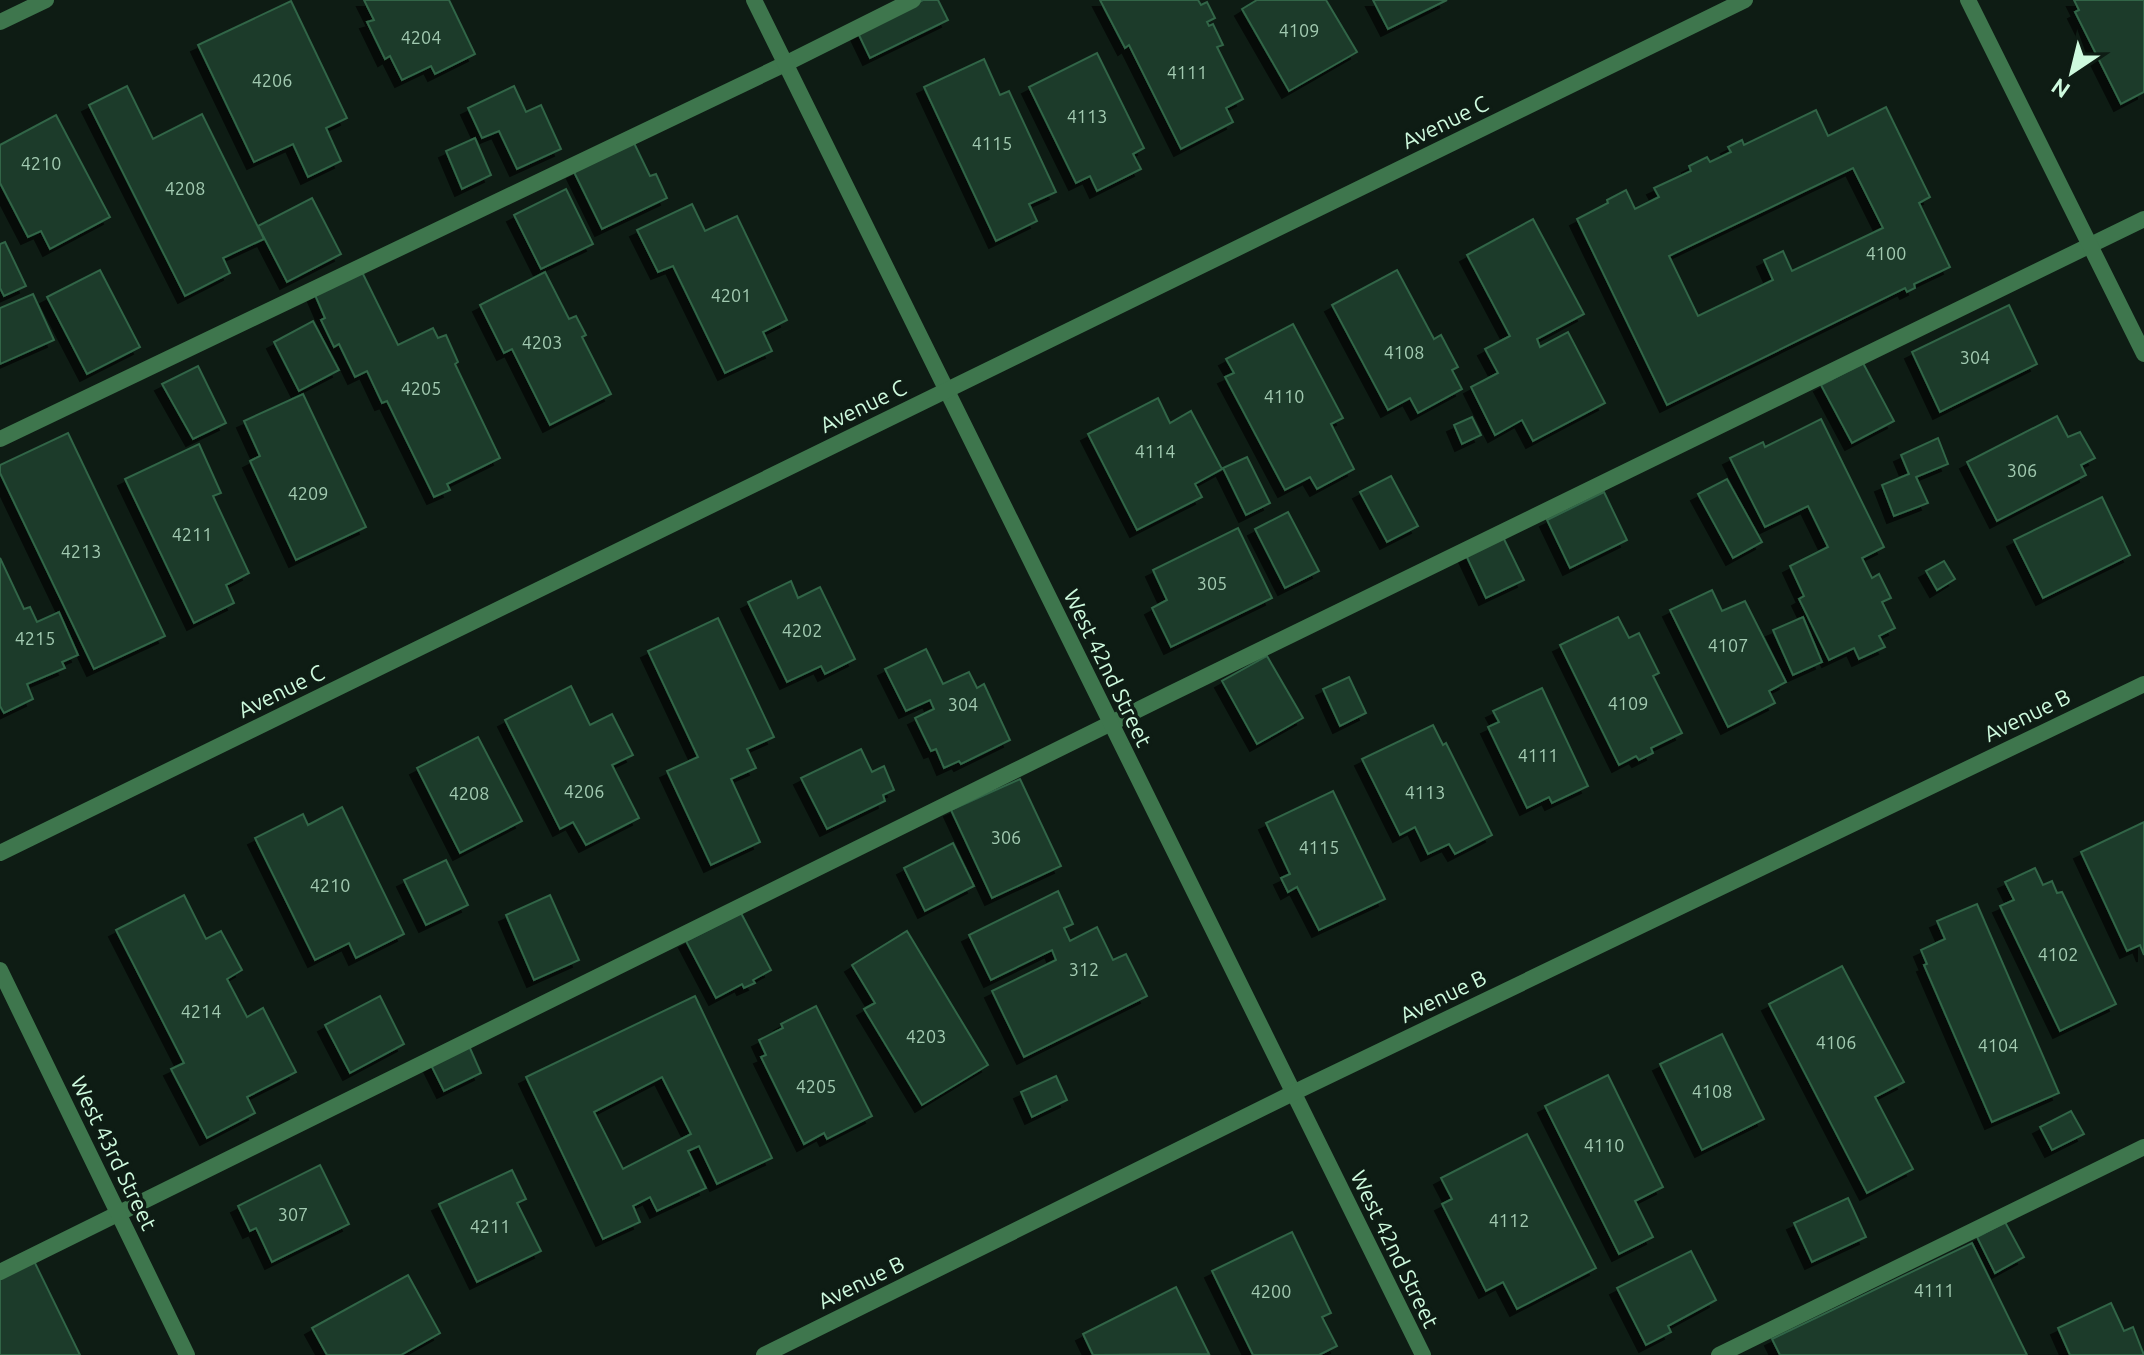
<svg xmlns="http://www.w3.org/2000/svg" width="2144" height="1355" font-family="Ubuntu,sans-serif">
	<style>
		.building { fill: #1c3b2a; stroke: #306547; stroke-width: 2; fill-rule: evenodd; filter: url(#shadow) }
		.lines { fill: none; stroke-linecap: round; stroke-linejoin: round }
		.lane { stroke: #3e764d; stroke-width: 16 }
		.street { stroke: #3e764d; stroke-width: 16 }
		.labels { text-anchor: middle; stroke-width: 7; stroke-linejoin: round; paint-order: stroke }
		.number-label { font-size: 18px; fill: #a2cab1 }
		.street-label { font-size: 22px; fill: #cefade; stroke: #0e1c14 }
	</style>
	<defs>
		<filter id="shadow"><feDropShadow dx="-7" dy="7" stdDeviation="0" flood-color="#0009"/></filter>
	</defs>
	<rect width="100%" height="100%" fill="#0e1c14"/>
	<!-- building -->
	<g class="building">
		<path d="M364 0H449L475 54 435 74 431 66 402 80 390 56 385 59 367 22 374 20Z"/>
		<path d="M923 0H938L948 20 870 58 858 33Z"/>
		<path d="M1100 0H1198L1201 5 1207 2 1215 18 1207 22 1209 26 1213 24 1223 45 1217 47 1243 99 1226 108 1233 122 1181 149 1129 45 1125 48Z"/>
		<path d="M1257 0H1326L1357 52 1289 91 1242 9Z"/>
		<path d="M1373 0H1447L1388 29Z"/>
		<path d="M2074 0H2144V92L2121 104 2075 12 2079 10Z"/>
		<path d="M291 1 347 118 326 128 341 161 308 177 293 144 254 162 198 45Z"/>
		<path d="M1097 53 1144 148 1133 154 1141 169 1097 191 1090 176 1076 183 1029 87Z"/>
		<path d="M984 59 1000 95 1009 91 1056 192 1029 204 1037 221 996 241 924 87Z"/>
		<path d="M127 86 153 139 202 114 264 239 223 258 230 273 185 296 89 105Z"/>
		<path d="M514 86 526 112 541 105 561 149 517 169 499 131 482 138 468 108Z"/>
		<path d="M1886 107 1930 197 1919 203 1950 267 1914 284 1915 288 1907 292 1905 288 1667 405 1577 219 1608 203 1607 200 1626 190 1635 209 1659 197 1654 188 1691 171 1689 166 1707 157 1710 162 1731 152 1728 147 1742 140 1744 145 1816 110 1828 136ZM1853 168 1883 228 1792 271 1783 251 1764 260 1773 280 1698 316 1669 256Z"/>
		<path d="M56 115 110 217 50 249 41 231 28 237 0 183V145Z"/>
		<path d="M475 138 491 175 462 189 446 151Z"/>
		<path d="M634 143 650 176 656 174 667 198 602 229 574 172Z"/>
		<path d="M566 189 593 244 541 269 514 215Z"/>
		<path d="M312 198 341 254 287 282 258 226Z"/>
		<path d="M692 204 705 231 737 216 787 320 763 332 772 351 725 373 673 266 658 272 637 230Z"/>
		<path d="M1533 219 1584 314 1537 339 1540 347 1568 332 1605 403 1533 441 1522 420 1495 435 1471 387 1498 373 1485 349 1510 336 1467 255Z"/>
		<path d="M5 242 26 286 4 296 0 288V244Z"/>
		<path d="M100 270 140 347 87 374 47 297Z"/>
		<path d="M1397 270 1434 339 1441 335 1458 367 1452 370 1462 389 1418 413 1410 398 1388 410 1332 305Z"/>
		<path d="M362 272 398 345 433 328 438 338 446 335 458 362 455 364 500 458 447 484 450 490 434 497 387 401 382 403 367 371 355 377 339 344 334 347 321 320 325 318 315 295Z"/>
		<path d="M545 272 569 319 576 316 586 335 582 337 611 394 550 425 512 349 504 353 480 305Z"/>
		<path d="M33 294 54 340 0 364V308Z"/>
		<path d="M2009 305 2037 364 1940 412 1912 352Z"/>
		<path d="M313 321 339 370 299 391 274 342Z"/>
		<path d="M1293 324 1343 418 1331 424 1354 469 1317 489 1310 477 1285 490 1225 377 1234 373 1226 359Z"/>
		<path d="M1863 363 1894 421 1852 443 1821 385Z"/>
		<path d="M198 366 226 423 193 439 162 384Z"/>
		<path d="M303 394 366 527 296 560 250 461 260 456 244 421Z"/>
		<path d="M1158 398 1170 423 1191 411 1222 469 1195 484 1202 497 1137 530 1088 434Z"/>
		<path d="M2057 416 2068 437 2080 432 2095 458 2081 465 2086 475 1997 521 1967 462Z"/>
		<path d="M1472 417 1481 435 1462 444 1454 425Z"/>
		<path d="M1821 419 1884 547 1862 558 1872 578 1879 574 1891 598 1882 602 1895 628 1879 636 1885 647 1859 659 1854 648 1829 660 1799 599 1804 596 1790 566 1828 547 1808 506 1765 527 1730 458 1763 442 1765 447Z"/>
		<path d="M68 433 165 636 94 669 0 473V465Z"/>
		<path d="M1938 438 1948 464 1916 477 1928 503 1894 516 1882 485 1909 474 1901 455Z"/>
		<path d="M199 444 221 493 213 496 249 573 226 585 234 603 194 623 125 479Z"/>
		<path d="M1247 457 1270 503 1246 515 1223 468Z"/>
		<path d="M1391 476 1418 526 1387 542 1360 492Z"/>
		<path d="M1727 479 1762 542 1733 558 1698 494Z"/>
		<path d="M1604 492 1627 540 1570 568 1547 520Z"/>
		<path d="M2102 497 2130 555 2043 598 2014 540Z"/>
		<path d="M1288 512 1319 571 1285 588 1255 529Z"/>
		<path d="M1238 528 1272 598 1171 647 1152 608 1167 600 1153 570Z"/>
		<path d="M1502 535 1524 580 1486 598 1465 553Z"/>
		<path d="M0 558 24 609 30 607 37 622 59 612 78 655 62 662 65 668 27 684 33 699 4 713 0 706Z"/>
		<path d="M1944 561 1955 579 1937 590 1926 571Z"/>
		<path d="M791 581 798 598 820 587 855 659 825 674 821 666 787 682 748 602Z"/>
		<path d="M1712 590 1722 611 1745 601 1786 682 1769 691 1775 703 1728 727 1670 610Z"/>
		<path d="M1618 617 1629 638 1639 633 1659 673 1653 676 1682 733 1651 748 1653 753 1639 760 1636 756 1619 765 1560 645Z"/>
		<path d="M1803 617 1822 662 1793 675 1773 630Z"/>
		<path d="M718 618 774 737 747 749 756 768 731 779 760 842 711 865 667 771 698 757 648 651Z"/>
		<path d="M926 649 943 684 969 672 977 688 984 684 1010 740 961 764 959 761 944 768 936 749 931 751 915 718 934 709 930 700 906 711 885 669Z"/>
		<path d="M1267 656 1303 718 1257 744 1222 681Z"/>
		<path d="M1349 677 1366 713 1340 726 1323 689Z"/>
		<path d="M571 686 590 725 612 714 633 755 612 765 639 818 586 845 573 822 560 829 505 720Z"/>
		<path d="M1542 688 1588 786 1552 803 1549 797 1527 808 1488 727 1499 722 1493 711Z"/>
		<path d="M1433 725 1443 745 1446 743 1492 835 1455 854 1449 844 1428 854 1415 827 1400 835 1362 759Z"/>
		<path d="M478 737 522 821 460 853 417 768Z"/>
		<path d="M861 749 872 772 884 766 894 790 883 795 885 801 827 829 801 778Z"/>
		<path d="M1020 779 1061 866 992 898 951 810Z"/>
		<path d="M1333 791 1385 899 1319 930 1297 887 1288 892 1281 878 1290 874 1266 823Z"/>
		<path d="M342 807 404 934 356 958 349 943 315 960 255 838 303 814 308 825Z"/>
		<path d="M2144 822V955L2140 945 2127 951 2081 852Z"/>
		<path d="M953 843 974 886 925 911 904 868Z"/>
		<path d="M446 860 468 905 426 925 404 880Z"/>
		<path d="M2035 868 2043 885 2052 881 2057 893 2062 892 2116 1004 2060 1031 2000 906 2014 900 2005 882Z"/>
		<path d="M1058 891 1073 924 1064 928 1070 941 1097 927 1113 960 1126 954 1147 996 1024 1057 992 991 1056 960 1052 950 991 980 969 935Z"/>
		<path d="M184 895 206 939 221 931 242 970 227 979 247 1017 263 1008 296 1072 247 1097 255 1113 207 1138 171 1069 184 1063 116 930Z"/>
		<path d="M550 895 579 960 534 980 506 915Z"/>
		<path d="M1977 904 2059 1093 1992 1122 1924 965 1927 964 1921 950 1945 939 1937 921Z"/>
		<path d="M741 913 771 970 753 980 755 983 744 988 742 984 716 998 686 941Z"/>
		<path d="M907 931 988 1065 922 1105 864 1009 875 1003 852 965Z"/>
		<path d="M1842 966 1904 1082 1875 1097 1913 1169 1867 1193 1769 1004Z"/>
		<path d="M380 996 404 1044 350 1073 325 1025Z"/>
		<path d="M695 996 772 1158 717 1184 699 1146 688 1151 706 1188 657 1211 650 1197 633 1206 640 1222 603 1239 526 1077ZM662 1077 691 1134 623 1169 594 1112Z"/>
		<path d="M816 1006 872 1116 827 1139 824 1133 804 1144 761 1057 766 1055 759 1040 783 1028 781 1024Z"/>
		<path d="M1722 1034 1764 1119 1702 1150 1660 1064Z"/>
		<path d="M469 1046 481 1073 444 1091 431 1065Z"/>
		<path d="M1608 1075 1663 1187 1635 1201 1653 1237 1619 1254 1545 1106Z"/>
		<path d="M1056 1076 1067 1100 1032 1117 1021 1092Z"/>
		<path d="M2071 1111 2084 1134 2052 1150 2040 1127Z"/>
		<path d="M1527 1134 1596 1268 1517 1309 1503 1282 1486 1291 1485 1289 1442 1204 1452 1199 1441 1178Z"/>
		<path d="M320 1165 349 1224 272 1262 258 1232 256 1228 250 1231 238 1206Z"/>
		<path d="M512 1170 526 1199 517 1203 541 1251 477 1282 439 1204Z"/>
		<path d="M1848 1198 1866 1237 1812 1262 1794 1223Z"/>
		<path d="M2005 1222 2024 1257 1995 1273 1977 1237Z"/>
		<path d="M1292 1232 1331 1313 1322 1317 1337 1346 1319 1355H1253L1212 1271Z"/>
		<path d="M1972 1243 2027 1355H1780L1772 1339Z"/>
		<path d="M1691 1251 1716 1300 1668 1326 1671 1332 1646 1345 1617 1288Z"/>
		<path d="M33 1259 80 1355H0V1275Z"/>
		<path d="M408 1275 440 1333 401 1355H327L312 1328Z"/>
		<path d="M1176 1287 1209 1354 1093 1355 1083 1334Z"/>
		<path d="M2111 1303 2124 1331 2133 1327 2144 1355H2070L2058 1328Z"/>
	</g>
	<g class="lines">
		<!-- lane -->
		<g class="lane">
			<path d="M0 439 785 64 913 0"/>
			<path d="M0 1272 1170 694 2144 219"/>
			<path d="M1719 1355 2144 1147"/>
		</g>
		<!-- street -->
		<g class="street">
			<path d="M754 0 1423 1355"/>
			<path d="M1968 0 2144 354"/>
			<path d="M0 22 46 0"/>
			<path d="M0 853 1745 0"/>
			<path d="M0 970 187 1355"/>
			<path d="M764 1355 1293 1093 2144 684"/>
		</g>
	</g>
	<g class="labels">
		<!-- number labels -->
		<g class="number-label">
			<text x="1299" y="37">4109</text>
			<text x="421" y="44">4204</text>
			<text x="1187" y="79">4111</text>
			<text x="272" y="87">4206</text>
			<text x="1087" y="123">4113</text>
			<text x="992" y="150">4115</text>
			<text x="41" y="170">4210</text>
			<text x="185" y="195">4208</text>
			<text x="1886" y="260">4100</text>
			<text x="731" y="302">4201</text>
			<text x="542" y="349">4203</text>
			<text x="1404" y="359">4108</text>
			<text x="1975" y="364">304</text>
			<text x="421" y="395">4205</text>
			<text x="1284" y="403">4110</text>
			<text x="1155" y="458">4114</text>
			<text x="2022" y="477">306</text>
			<text x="308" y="500">4209</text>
			<text x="192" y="541">4211</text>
			<text x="81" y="558">4213</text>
			<text x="1212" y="590">305</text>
			<text x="802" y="637">4202</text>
			<text x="35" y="645">4215</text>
			<text x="1728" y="652">4107</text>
			<text x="1628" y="710">4109</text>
			<text x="963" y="711">304</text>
			<text x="1538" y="762">4111</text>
			<text x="584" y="798">4206</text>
			<text x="1425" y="799">4113</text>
			<text x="469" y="800">4208</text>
			<text x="1006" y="844">306</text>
			<text x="1319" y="854">4115</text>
			<text x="330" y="892">4210</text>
			<text x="2058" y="961">4102</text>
			<text x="1084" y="976">312</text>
			<text x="201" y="1018">4214</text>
			<text x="926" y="1043">4203</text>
			<text x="1836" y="1049">4106</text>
			<text x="1998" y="1052">4104</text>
			<text x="816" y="1093">4205</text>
			<text x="1712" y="1098">4108</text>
			<text x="1604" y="1152">4110</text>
			<text x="293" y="1221">307</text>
			<text x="1509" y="1227">4112</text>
			<text x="490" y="1233">4211</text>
			<text x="1934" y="1297">4111</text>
			<text x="1271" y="1298">4200</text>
		</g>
		<!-- street labels -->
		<g class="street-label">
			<text transform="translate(1445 122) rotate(-26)" y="8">Avenue C</text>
			<text transform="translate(863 406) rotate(-26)" y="8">Avenue C</text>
			<text transform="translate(1108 668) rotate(64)" y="8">West 42nd Street</text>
			<text transform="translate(281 691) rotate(-26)" y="8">Avenue C</text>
			<text transform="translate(2027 715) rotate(-26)" y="8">Avenue B</text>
			<text transform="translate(1443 996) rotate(-26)" y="8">Avenue B</text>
			<text transform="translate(114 1153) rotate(64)" y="8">West 43rd Street</text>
			<text transform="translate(1395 1249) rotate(64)" y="8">West 42nd Street</text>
			<text transform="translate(861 1282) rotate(-26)" y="8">Avenue B</text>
		</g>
	</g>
	<!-- north arrow -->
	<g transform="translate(2072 72) rotate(215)" stroke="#0e1c14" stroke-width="6" paint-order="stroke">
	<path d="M0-6L14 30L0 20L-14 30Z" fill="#cefade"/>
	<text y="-12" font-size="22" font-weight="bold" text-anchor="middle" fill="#cefade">N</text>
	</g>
</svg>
